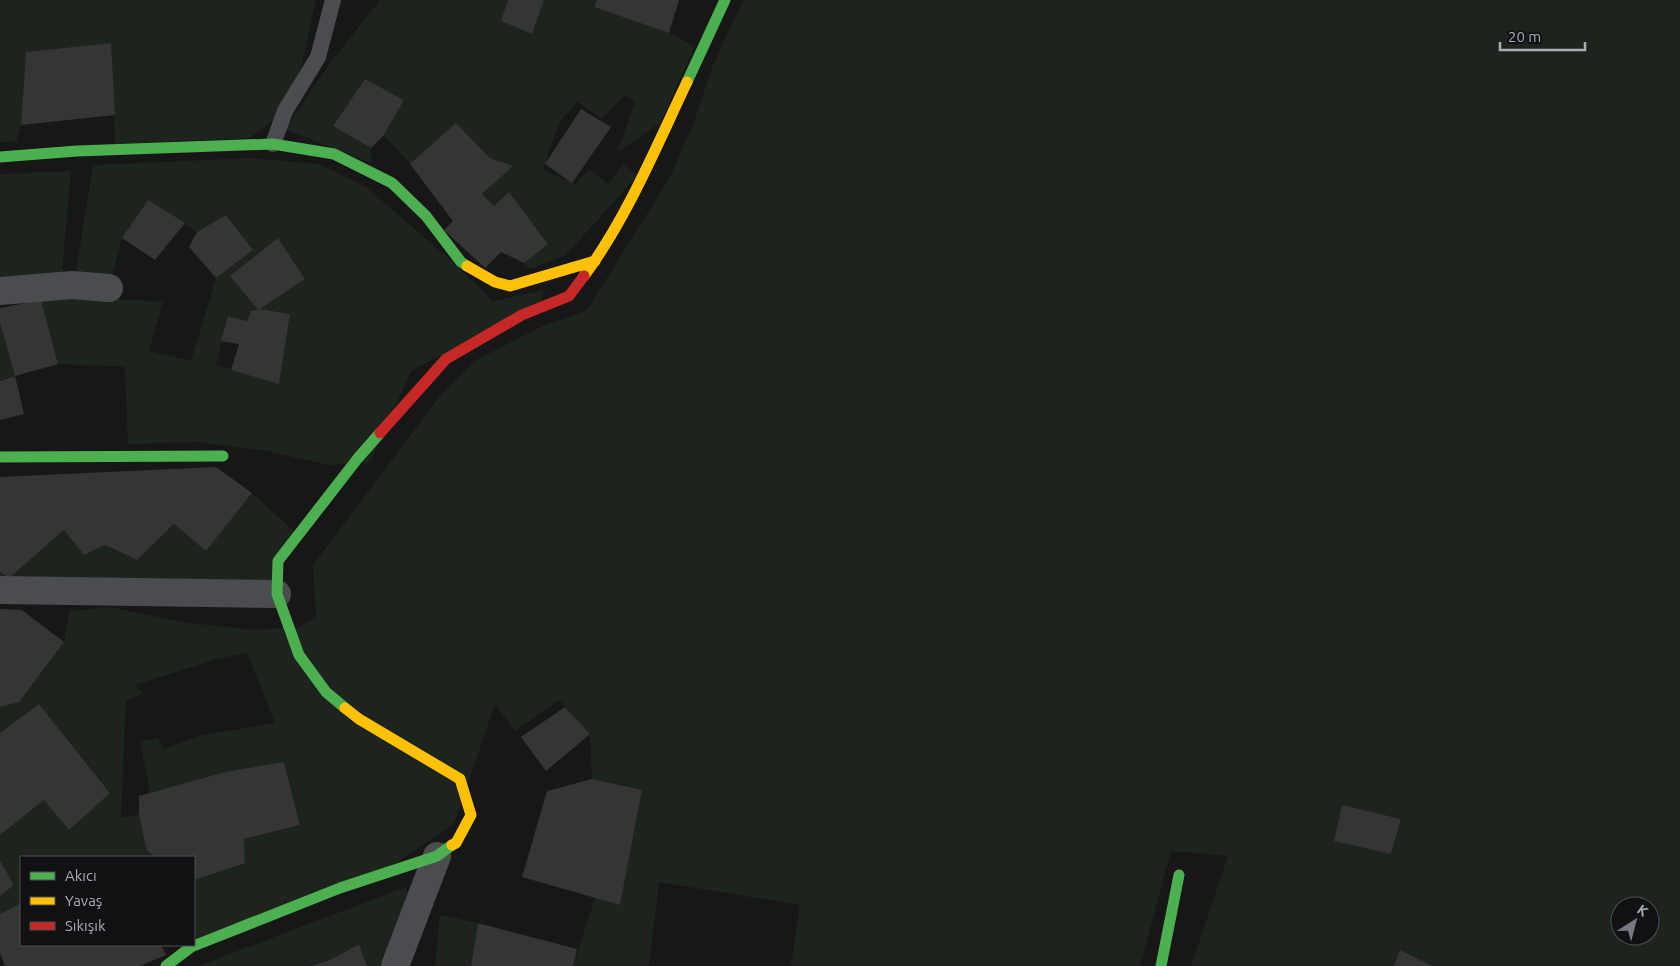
<svg xmlns="http://www.w3.org/2000/svg" width="1680" height="966" font-family="Ubuntu,sans-serif">
	<style>
		.green { fill: #1d241e; fill-rule: evenodd }
		.building { fill: #353536 }
		.lines { fill: none; stroke-linecap: round; stroke-linejoin: round }
		.lane { stroke: #4b4c50; stroke-width: 16 }
		.street { stroke: #4b4c50; stroke-width: 28 }
		.fast { stroke: #4caf50; stroke-width: 11 }
		.slow { stroke: #ffc107; stroke-width: 11 }
		.jam { stroke: #c62828; stroke-width: 11 }
	</style>
	<rect width="100%" height="100%" fill="#171717"/>
	<!-- green -->
	<g class="green">
		<path d="M0 0H316L301 68 274 120 249 138 115 144 111 43 26 52 21 125 16 141 0 143Z"/>
		<path d="M380 0H508L502 21 531 34 544 0H597L594 7 669 33 695 46 660 123 617 153 635 102 624 95 602 119 577 102 559 123 543 170 575 184 589 169 608 184 624 163 637 176 565 256 530 269 524 263 548 243 509 193 494 206 482 194 512 166 490 158 456 123 410 164 384 135 404 100 365 79 333 126 371 148V163L285 129 331 62Z"/>
		<path d="M743 0H1680V966H1433L1400 950 1394 966H1191L1228 856 1171 851 1140 966H791L800 905 659 882 649 966H573L595 898 620 904 642 791 592 779 590 734 559 700 515 731 495 704 454 824 390 867 194 943V880L245 863 244 839 300 825 285 763 225 772 150 793 140 741 158 738 163 749 203 735 275 723 247 653 217 659 135 685 144 694 126 700 121 818 139 814 146 849 154 857H21V903L0 914V896L14 885 0 860V835L44 800 69 830 110 792 39 704 0 733V707L19 701 64 642 69 611 111 607 182 622 254 630 299 627 316 617 313 565 441 395 474 361 541 327 587 310 669 179 693 125 713 65ZM1342 805 1401 819 1392 853 1334 840ZM1620 906H1650V936H1620Z"/>
		<path d="M251 158 319 164 366 187 452 261 493 301 544 290 540 303 411 371 370 463 327 465 263 450 197 442 128 444 125 367 58 364 41 300 104 298 163 302 149 351 191 361 216 278 253 250 227 215 197 232 148 200 122 238 111 279 75 278 93 165ZM278 238 305 279 260 309 290 314 279 383 216 365 228 316 247 321 251 311 258 310 230 276Z"/>
		<path d="M71 171 62 272 0 278V174Z"/>
		<path d="M0 323 15 376 0 381Z"/>
		<path d="M252 493 295 532 270 592 0 587V572L9 578 64 530 84 555 105 545 137 560 174 524 206 551Z"/>
		<path d="M406 887 409 897 384 966H367L359 944 332 959 309 966H198Z"/>
		<path d="M440 915 478 923 471 966H435Z"/>
	</g>
	<!-- building -->
	<g class="building">
		<path d="M508 0H544L532 34 501 21Z"/>
		<path d="M597 0H679L669 33 594 7Z"/>
		<path d="M111 43 115 115 21 125 26 52Z"/>
		<path d="M365 79 404 100 384 135 371 148 333 126Z"/>
		<path d="M581 109 611 127 572 183 545 164Z"/>
		<path d="M456 123 490 158 513 166 482 194 494 206 509 192 548 244 524 263 501 252 485 268 444 230 453 221 410 164Z"/>
		<path d="M148 200 185 223 155 260 122 238Z"/>
		<path d="M226 215 253 250 216 278 189 247 197 232Z"/>
		<path d="M278 238 305 279 260 309 290 314 279 384 231 370 239 344 221 341 228 316 247 321 251 311 258 310 230 276Z"/>
		<path d="M41 300 58 364 15 376 0 323V308Z"/>
		<path d="M15 376 24 414 0 420V381Z"/>
		<path d="M216 467 252 493 206 551 174 524 137 560 105 545 84 555 64 530 9 578 0 572V477Z"/>
		<path d="M0 609 22 610 64 642 19 702 0 707Z"/>
		<path d="M39 704 110 793 69 830 44 800 0 835V733Z"/>
		<path d="M565 707 590 734 546 771 521 737Z"/>
		<path d="M284 762 300 825 244 839 245 863 194 880V857H154L146 849 139 814V796L225 772Z"/>
		<path d="M592 779 642 790 620 905 522 877 547 791Z"/>
		<path d="M1342 805 1401 819 1391 854 1334 841Z"/>
		<path d="M0 860 14 885 0 896Z"/>
		<path d="M21 903V945H161L166 955 140 966H5L0 953V914Z"/>
		<path d="M478 923 577 949 573 966H471Z"/>
		<path d="M359 944 367 966H311L332 959Z"/>
		<path d="M1400 950 1433 966H1394Z"/>
	</g>
	<g class="lines">
		<!-- lane -->
		<path class="lane" d="M273 144 285 111 318 57 333 0"/>
		<!-- street -->
		<g class="street">
			<path d="M0 291 72 285 109 288"/>
			<path d="M0 590 277 594"/>
			<path d="M395 966 437 856"/>
		</g>
		<!-- fast -->
		<g class="fast">
			<path d="M687 82 725 0"/>
			<path d="M0 157 77 151 273 144 334 154 392 183 426 216 461 262 467 266"/>
			<path d="M0 457 223 456"/>
			<path d="M345 708 326 692 299 655 277 594 278 561 358 458 380 433"/>
			<path d="M166 966 191 947 340 888 437 856 452 845"/>
			<path d="M1161 966 1179 875"/>
		</g>
		<!-- slow -->
		<g class="slow">
			<path d="M467 266 495 282 510 286 595 261"/>
			<path d="M584 276C627 218 656 147 687 82"/>
			<path d="M345 708 359 719 460 779 471 815 456 843 452 845"/>
		</g>
		<!-- jam -->
		<path class="jam" d="M380 433 446 359 522 315 569 296 584 276"/>
	</g>
	<!-- legend -->
	<rect x="20" y="856" width="175" height="90" fill="#111113" stroke="#4d4f55"/>
	<rect x="30" y="872" width="25" height="8" fill="#4caf50" stroke="#4d4f55"/>
	<text x="65" y="881" font-size="15" fill="#a8adb8">Akıcı</text>
	<rect x="30" y="897" width="25" height="8" fill="#ffc107" stroke="#4d4f55"/>
	<text x="65" y="906" font-size="15" fill="#a8adb8">Yavaş</text>
	<rect x="30" y="922" width="25" height="8" fill="#c62828" stroke="#4d4f55"/>
	<text x="65" y="931" font-size="15" fill="#a8adb8">Sıkışık</text>
	<!-- north arrow -->
	<g transform="translate(1635 921) rotate(36)"><circle r="24" fill="#111113" stroke="#4d4f55"/>
	<path d="M0-4L9 19L0 12L-9 19Z" fill="#757880"/>
	<text y="-8" font-size="14" font-weight="bold" text-anchor="middle" fill="#a8adb8">K</text>
	</g>
	<!-- scale -->
	<path d="M1500 42v8h85v-8" fill="none" stroke="#a8adb8" stroke-width="2.5"/>
	<text x="1508" y="42" font-size="15" fill="#a8adb8" stroke="#111113" stroke-width="4" paint-order="stroke">20 m</text>
</svg>
